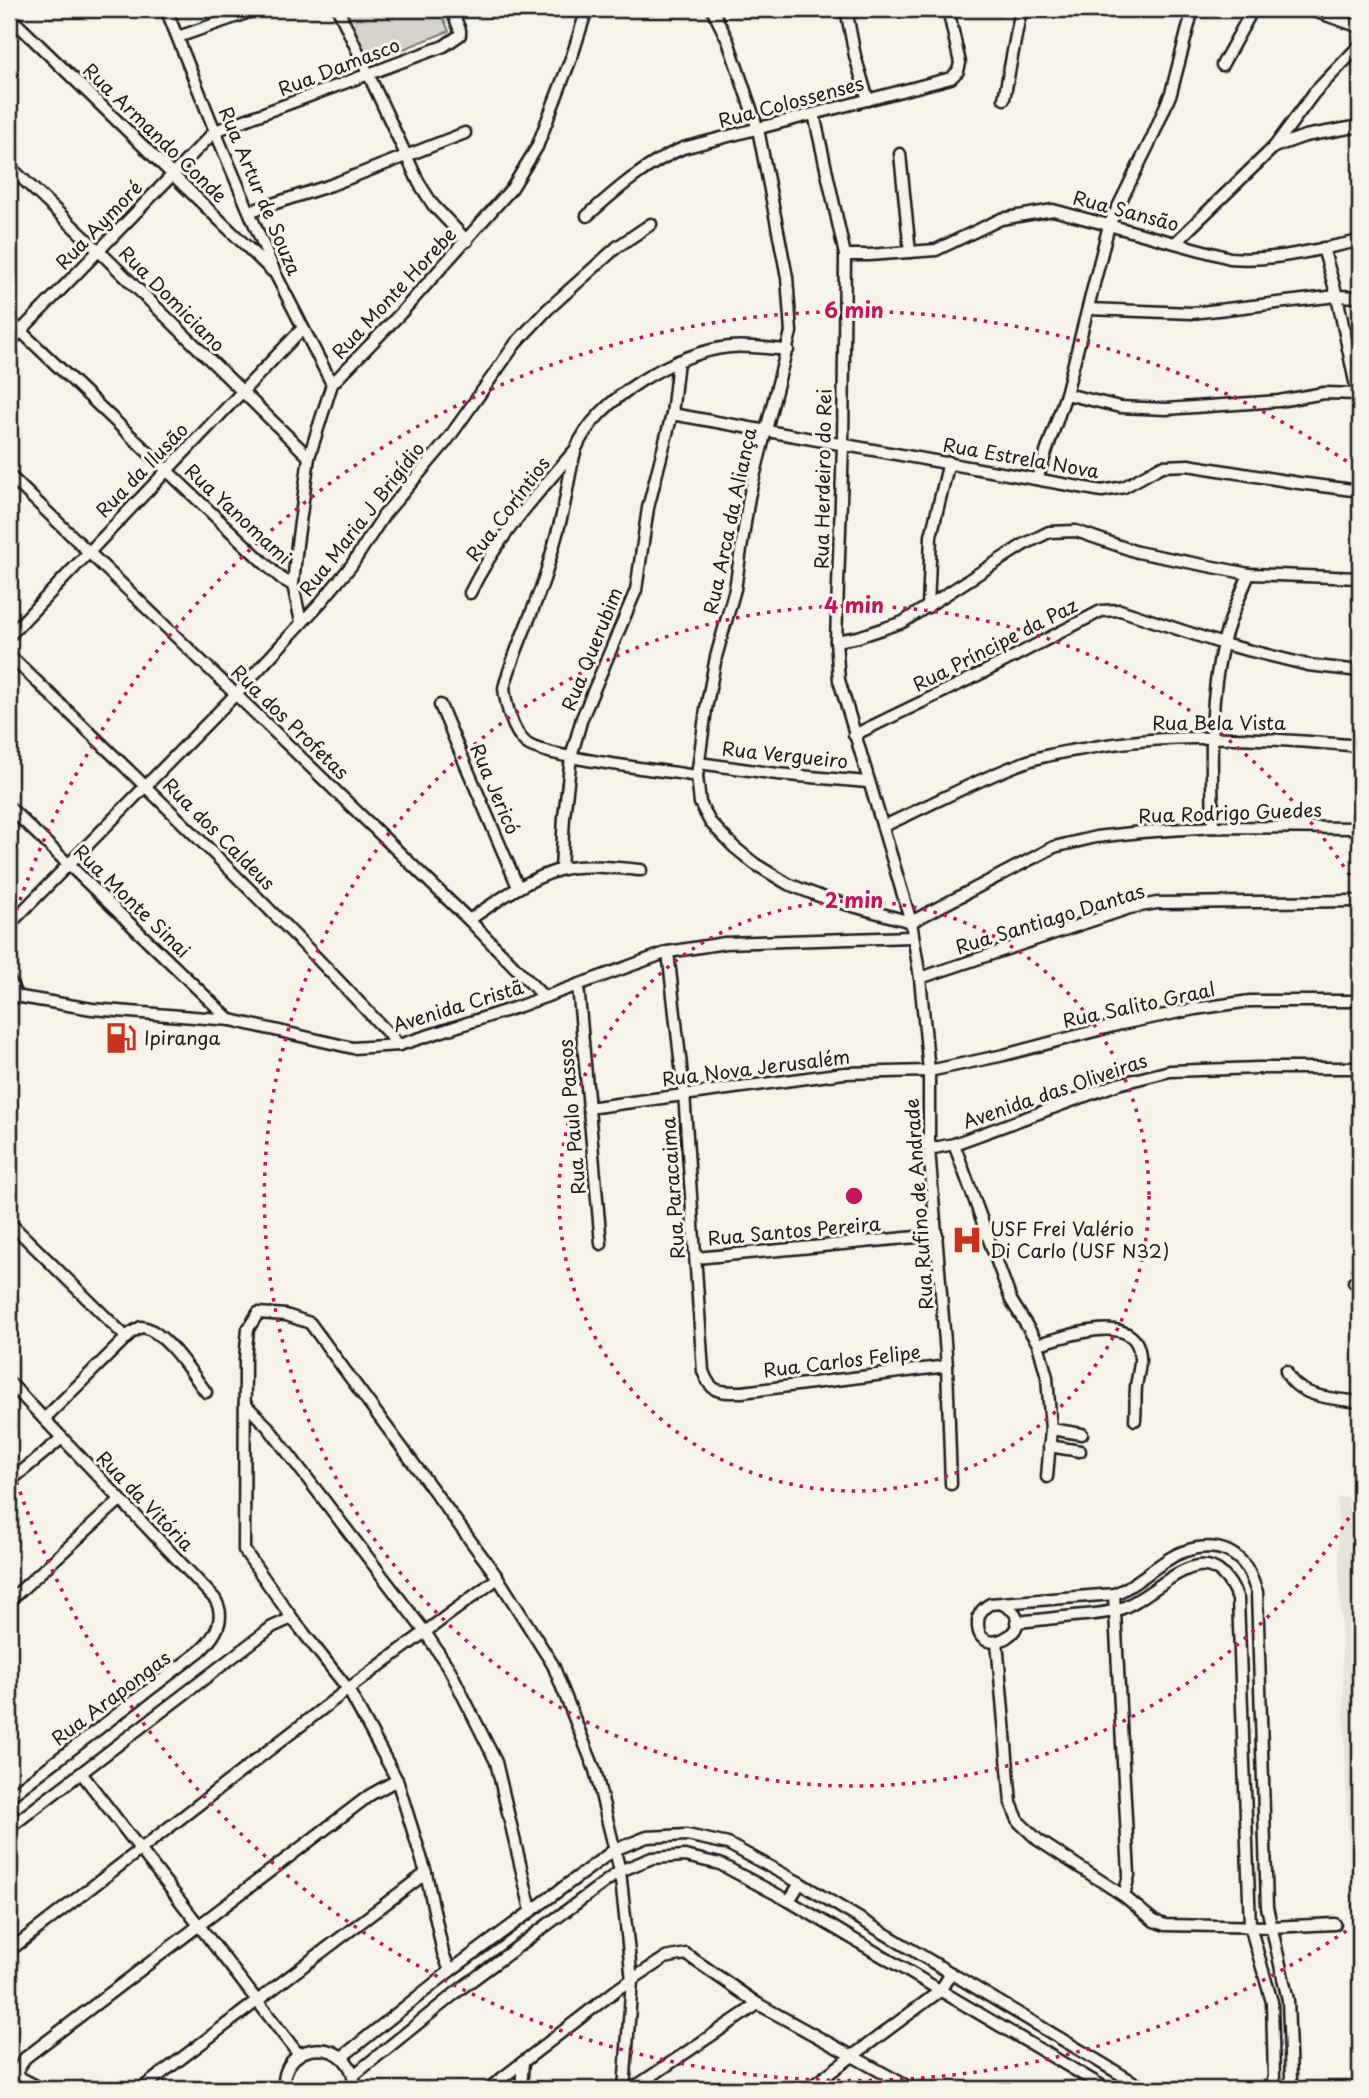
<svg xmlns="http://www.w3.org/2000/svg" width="1369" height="2098" font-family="'Playpen Sans',sans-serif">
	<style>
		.built { fill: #e6e3d9 }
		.green { fill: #d7d3cb; stroke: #7a7874; stroke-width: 2 }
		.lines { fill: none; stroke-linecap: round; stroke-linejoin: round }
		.street-casing { stroke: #1c1c1c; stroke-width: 15 }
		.street { stroke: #f7f3e8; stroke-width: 10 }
		.ring { fill: none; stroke: #c2185b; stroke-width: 3.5; stroke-dasharray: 3.5 7 }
		.labels { text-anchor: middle; stroke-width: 6; stroke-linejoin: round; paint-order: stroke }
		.street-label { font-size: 19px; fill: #1c1c1c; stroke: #f7f3e8 }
		.poi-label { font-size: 19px; fill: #1c1c1c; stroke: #f7f3e8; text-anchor: start }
		.centre { fill: #c2185b; stroke: #f7f3e8; stroke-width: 3.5 }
		.ring-label { font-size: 21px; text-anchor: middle; font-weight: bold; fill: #c2185b; stroke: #f7f3e8; stroke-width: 6; stroke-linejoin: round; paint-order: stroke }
	</style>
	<rect width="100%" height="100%" fill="#f7f3e8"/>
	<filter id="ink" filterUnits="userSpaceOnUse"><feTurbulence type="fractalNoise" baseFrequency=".0143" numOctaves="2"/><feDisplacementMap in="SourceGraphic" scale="14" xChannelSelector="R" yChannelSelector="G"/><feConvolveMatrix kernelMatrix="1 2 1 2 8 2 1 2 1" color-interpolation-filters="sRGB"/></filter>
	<g filter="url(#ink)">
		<!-- built -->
		<path class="built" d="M1337 1497 1360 1498V2089H1356Z"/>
		<!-- green -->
		<path class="green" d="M344 9H439L449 31 368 63Z"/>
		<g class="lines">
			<defs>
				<g id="street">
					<path d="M166 9 215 131 276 275 332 384"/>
					<path d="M338 9 419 183 433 205 467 241"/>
					<path d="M712 9 728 41 758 129 787 277 791 332 749 497 735 589 716 657 706 709 697 776 700 803 710 822 734 847 755 864 788 884 827 899 911 922"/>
					<path d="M846 9 855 56 868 100"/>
					<path d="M1308 9 1360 27"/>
					<path d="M9 16 272 271"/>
					<path d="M178 37 258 9"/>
					<path d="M1222 65 1253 9"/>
					<path d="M1004 99 1021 9"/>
					<path d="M814 114 845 255 843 445 836 641 839 680 911 922 920 978 929 1071V1149L947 1366 951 1484"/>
					<path d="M1274 147 1314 93 1360 45"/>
					<path d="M900 154 910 252"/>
					<path d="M9 166 99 251 309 457"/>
					<path d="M251 211 331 185 465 133"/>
					<path d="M587 216C617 189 646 164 683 148L951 78 958 71 960 63 948 9"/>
					<path d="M1176 242 1274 147 1305 136 1360 126"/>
					<path d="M1323 248 1337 296 1360 406"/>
					<path d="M845 255H869L936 250 1001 219 1053 210 1230 258C1274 262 1317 249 1360 241"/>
					<path d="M1088 309 1192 313 1337 296 1360 297"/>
					<path d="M9 320 262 561 282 579 293 585"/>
					<path d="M9 343 215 131 444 46 460 35V30L451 9"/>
					<path d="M1066 394 1120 407 1166 409 1279 401 1324 393 1360 394"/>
					<path d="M672 414 1102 491 1124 487 1162 466 1188 465 1299 483 1360 491"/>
					<path d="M9 475 469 920 544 997"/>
					<path d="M1037 479 1066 394 1109 225 1152 138 1171 93 1193 9"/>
					<path d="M470 593C496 539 536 495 575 450"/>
					<path d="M928 607 931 536 949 462"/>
					<path d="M301 622 293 585 297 544 309 457 332 384 401 313 512 188 537 147 573 53 587 9"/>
					<path d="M9 636 302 329"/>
					<path d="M836 641 858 637 903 622 1023 545 1049 532 1076 531 1137 552 1249 574 1360 578"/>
					<path d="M9 655C142 782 274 910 399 1045"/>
					<path d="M440 705 518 887"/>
					<path d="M854 735 984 672 1101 611 1120 610 1223 644 1308 665 1360 671"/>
					<path d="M699 763 777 774 867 782"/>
					<path d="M697 776C668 771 543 758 526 743 512 731 506 705 504 688 514 649 534 612 546 573 552 551 559 529 564 506 568 487 570 468 576 449 595 400 678 351 730 347 749 345 769 349 788 350"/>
					<path d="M9 807 230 1020"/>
					<path d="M884 826C929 806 974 781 1020 764 1040 756 1062 752 1083 749 1175 731 1267 738 1360 746"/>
					<path d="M1213 827C1212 767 1208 704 1223 644 1228 621 1240 597 1249 574"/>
					<path d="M561 869 564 817 571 757 582 718 636 590 648 508 672 414 678 361"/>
					<path d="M469 920C498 900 526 880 559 870 582 863 617 868 641 870"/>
					<path d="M911 922 1054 847 1096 837 1141 832 1213 827 1360 828"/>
					<path d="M9 925 236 694 321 602 351 566 384 515 446 442 516 343 547 310 617 247 651 224"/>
					<path d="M668 952 684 1093 703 1371C711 1394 720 1392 742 1392L947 1366"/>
					<path d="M920 978 1130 908 1157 903 1360 901"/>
					<path d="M9 980 17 997"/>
					<path d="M578 985 601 1244"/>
					<path d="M9 995 92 1009 231 1020 353 1048 399 1045 520 1006 668 952 725 943 912 937"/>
					<path d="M588 1108 844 1073 929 1071 1004 1055 1121 1024 1195 1009 1250 1001H1360"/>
					<path d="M954 1144 1011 1300 1038 1344 1047 1377 1051 1429 1047 1477"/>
					<path d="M929 1149 954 1144 1118 1084 1170 1071 1259 1068H1360"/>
					<path d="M9 1222 127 1338"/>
					<path d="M696 1258 937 1235"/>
					<path d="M1354 1282 1360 1283"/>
					<path d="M1038 1344C1065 1337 1140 1308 1140 1359 1140 1369 1137 1378 1136 1387 1135 1398 1136 1409 1135 1420"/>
					<path d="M1286 1371C1296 1398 1336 1399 1360 1402"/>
					<path d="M9 1382 215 1599C227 1619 215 1637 200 1651L9 1797"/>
					<path d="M245 1404 268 1427 425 1632 450 1670 496 1762 531 1910"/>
					<path d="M44 1419 131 1333 141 1327C163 1328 192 1374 206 1392"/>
					<path d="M1051 1429 1082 1434"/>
					<path d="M1049 1446 1080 1451"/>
					<path d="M9 1482 62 1438"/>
					<path d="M1114 1594 1129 1875 1124 1896"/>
					<path d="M9 1601 120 1500"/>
					<path d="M1002 1604C1048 1625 976 1666 978 1622 978 1613 983 1608 990 1604L1114 1594C1133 1587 1147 1573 1164 1562 1190 1544 1226 1539 1246 1567 1251 1574 1254 1585 1257 1592L1267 1907 1288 2000 1291 2079 1288 2089"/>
					<path d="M1016 1622C1039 1620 1062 1617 1085 1615 1096 1614 1107 1613 1117 1610 1160 1597 1207 1524 1238 1599L1250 1926 1272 2002 1274 2077 1270 2089"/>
					<path d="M997 1642 1011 1803 1019 1822 1038 1840 1124 1896 1154 1921 1165 1925 1271 1927 1335 1924"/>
					<path d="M82 1774 299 2055"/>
					<path d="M9 1828 272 1627 292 1618"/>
					<path d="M789 1901 800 1883"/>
					<path d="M9 1951 348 1689 498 1578"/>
					<path d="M450 1971 443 1953 426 1873 397 1780 348 1689 292 1618 244 1550 245 1359 248 1329 258 1313 286 1315 310 1323 498 1578 553 1665 595 1770 620 1871 632 1980 624 2089"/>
					<path d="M342 2057 450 1971 614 1850 647 1837 687 1835 728 1844 800 1883 1145 2089"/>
					<path d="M9 2072 42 2089"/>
					<path d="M15 2075 25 2058 370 1795 397 1780"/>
					<path d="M354 2075 463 1987 620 1871 652 1858 685 1856 720 1864 789 1901 1107 2089"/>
					<path d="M141 2089 426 1873"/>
					<path d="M284 2089C280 2036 357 2036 354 2089"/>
					<path d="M488 2089 619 1988 665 1958 686 1954 758 2004 912 2089"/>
					<path d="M521 2089 523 2062"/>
					<path d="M632 2089 758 2004"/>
					<path d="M808 2089 940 1991 951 1973"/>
				</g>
			</defs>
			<!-- street casing -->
			<use href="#street" class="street-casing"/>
			<!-- street -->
			<use href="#street" class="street"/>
		</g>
	</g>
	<!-- distance rings -->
	<g class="ring">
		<circle cx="854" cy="1196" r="295"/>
		<path d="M1360 1500A590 590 0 1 1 1360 892"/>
		<path d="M1355 1925A885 885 0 0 1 10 1462M10 930A885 885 0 0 1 1355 467"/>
	</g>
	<!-- icons -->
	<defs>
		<symbol id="fuel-bare" viewBox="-9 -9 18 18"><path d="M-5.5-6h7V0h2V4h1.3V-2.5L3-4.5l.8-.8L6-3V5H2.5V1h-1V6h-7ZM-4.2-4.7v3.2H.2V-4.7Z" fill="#c8321e" stroke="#f7f3e8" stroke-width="2.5" paint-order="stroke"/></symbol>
		<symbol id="hospital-bare" viewBox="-9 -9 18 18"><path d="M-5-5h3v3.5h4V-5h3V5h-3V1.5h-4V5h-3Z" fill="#c8321e" stroke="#f7f3e8" stroke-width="2.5" paint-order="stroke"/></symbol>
	</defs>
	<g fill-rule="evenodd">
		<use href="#fuel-bare" x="99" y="1016" width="44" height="44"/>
		<use href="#hospital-bare" x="945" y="1218" width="44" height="44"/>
	</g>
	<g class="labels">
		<!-- street labels -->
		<g class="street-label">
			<text transform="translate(339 67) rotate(-21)" y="7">Rua Damasco</text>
			<text transform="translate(791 102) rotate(-15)" y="7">Rua Colossenses</text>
			<text transform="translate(155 133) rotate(44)" y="7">Rua Armando Conde</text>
			<text transform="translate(260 191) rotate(67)" y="7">Rua Artur de Souza</text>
			<text transform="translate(1126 211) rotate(15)" y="7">Rua Sansão</text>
			<text transform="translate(99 225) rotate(-46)" y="7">Rua Aymoré</text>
			<text transform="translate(394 293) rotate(-47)" y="7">Rua Monte Horebe</text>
			<text transform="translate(172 299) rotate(45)" y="7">Rua Domiciano</text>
			<text transform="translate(1021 458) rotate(10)" y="7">Rua Estrela Nova</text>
			<text transform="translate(142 470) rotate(-46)" y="7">Rua da Ilusão</text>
			<text transform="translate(823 479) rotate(-89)" y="7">Rua Herdeiro do Rei</text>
			<text transform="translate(508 509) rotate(-53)" y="7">Rua Coríntios</text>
			<text transform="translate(238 514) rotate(43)" y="7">Rua Yanomami</text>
			<text transform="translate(362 519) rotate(-52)" y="7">Rua Maria J Brigídio</text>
			<text transform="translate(730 521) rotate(-78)" y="7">Rua Arca da Aliança</text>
			<text transform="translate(995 645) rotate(-27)" y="7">Rua Príncipe da Paz</text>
			<text transform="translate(592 649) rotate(-68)" y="7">Rua Querubim</text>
			<text transform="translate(290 722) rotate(44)" y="7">Rua dos Profetas</text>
			<text x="1219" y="730">Rua Bela Vista</text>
			<text transform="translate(785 755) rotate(6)" y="7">Rua Vergueiro</text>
			<text transform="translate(495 789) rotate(67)" y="7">Rua Jericó</text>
			<text transform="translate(1230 813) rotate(-2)" y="7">Rua Rodrigo Guedes</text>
			<text transform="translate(219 834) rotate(45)" y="7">Rua dos Caldeus</text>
			<text transform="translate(132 901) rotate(44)" y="7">Rua Monte Sinai</text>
			<text transform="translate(1050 919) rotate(-17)" y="7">Rua Santiago Dantas</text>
			<text transform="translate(1139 1005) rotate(-12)" y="7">Rua Salito Graal</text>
			<text transform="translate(458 1006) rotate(-17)" y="7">Avenida Cristã</text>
			<text transform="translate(756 1068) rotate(-7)" y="7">Rua Nova Jerusalém</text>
			<text transform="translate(1055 1091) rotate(-19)" y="7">Avenida das Oliveiras</text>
			<text transform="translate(572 1117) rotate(-95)" y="7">Rua Paulo Passos</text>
			<text transform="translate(673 1188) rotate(-94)" y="7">Rua Paracaima</text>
			<text transform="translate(919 1204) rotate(-94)" y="7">Rua Rufino de Andrade</text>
			<text transform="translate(794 1231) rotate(-5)" y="7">Rua Santos Pereira</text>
			<text transform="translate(842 1361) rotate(-7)" y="7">Rua Carlos Felipe</text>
			<text transform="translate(145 1501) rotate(46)" y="7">Rua da Vitória</text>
			<text transform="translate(111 1698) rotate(-37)" y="7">Rua Arapongas</text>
		</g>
		<!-- poi labels -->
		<g class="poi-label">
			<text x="144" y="1045">Ipiranga</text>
			<text x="990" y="1236">USF Frei Valério<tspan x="990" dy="22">Di Carlo (USF N32)</tspan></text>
		</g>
	</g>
	<circle cx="854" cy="1196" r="10" class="centre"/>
	<g class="ring-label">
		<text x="854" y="318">6 min</text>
		<text x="854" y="613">4 min</text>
		<text x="854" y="908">2 min</text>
	</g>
	<!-- margin -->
	<rect width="1369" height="2098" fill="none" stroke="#f7f3e8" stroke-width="35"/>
	<rect x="18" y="18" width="1334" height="2063" fill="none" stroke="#1c1c1c" stroke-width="2.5" filter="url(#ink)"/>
</svg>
